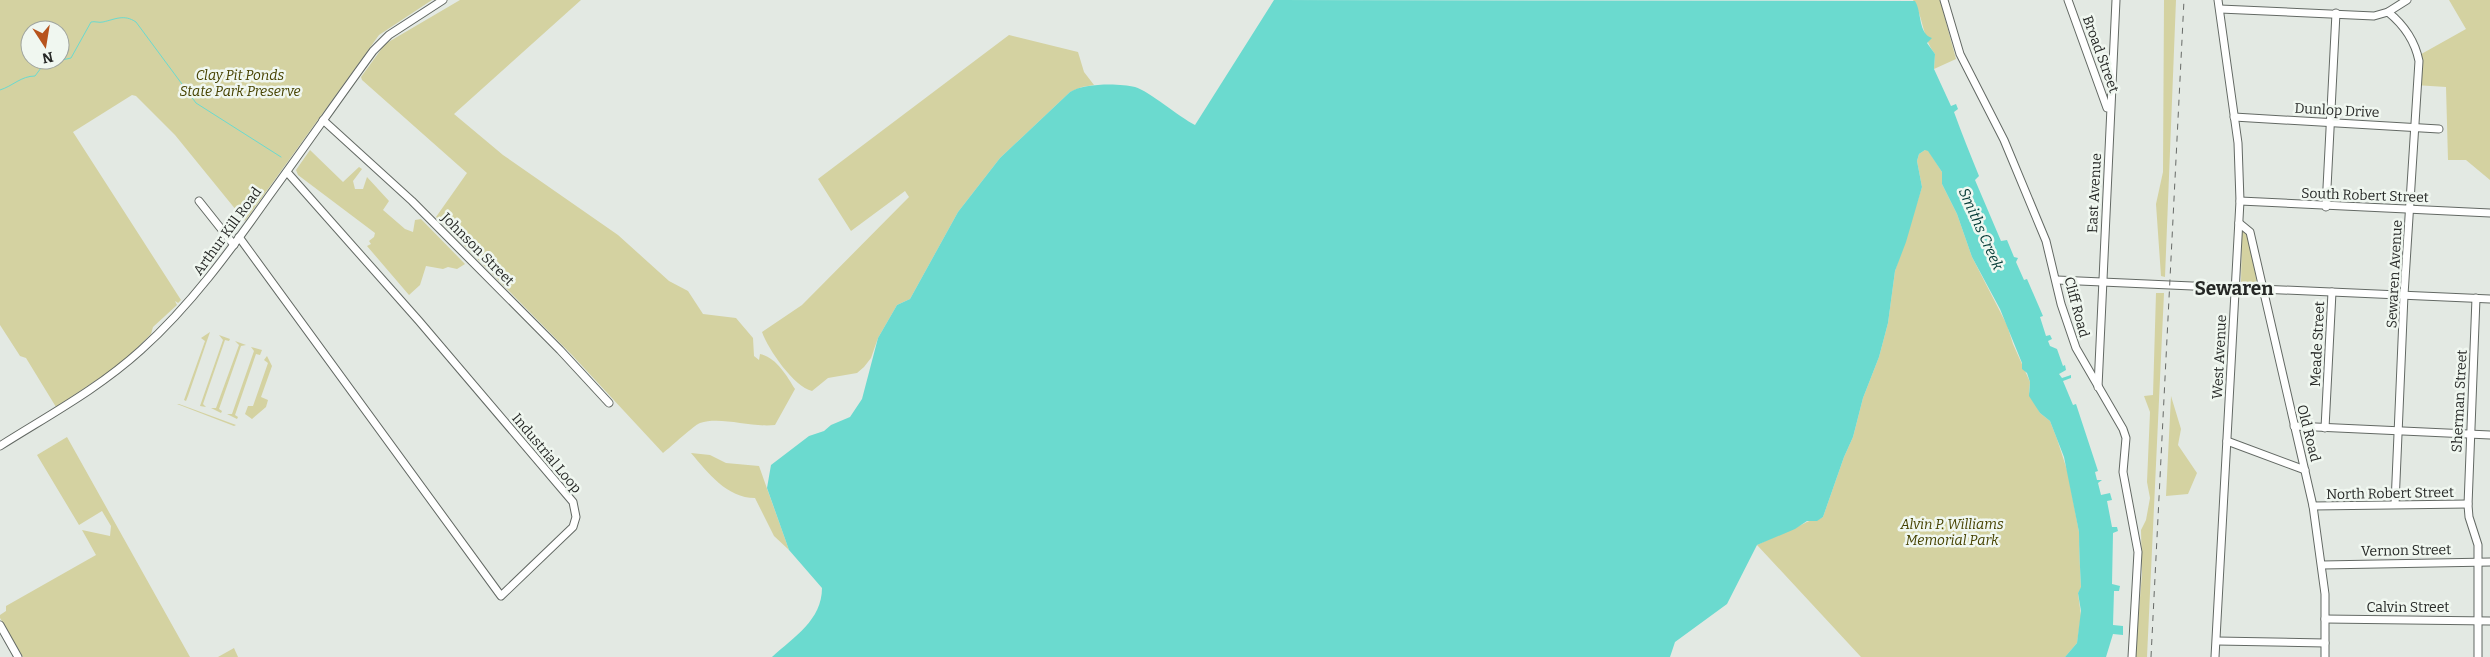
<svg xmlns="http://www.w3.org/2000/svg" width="2490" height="657" font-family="Bitter,serif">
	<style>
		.green { fill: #d4d2a1; fill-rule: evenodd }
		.water { fill: #6bdacf }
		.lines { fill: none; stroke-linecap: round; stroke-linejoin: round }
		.stream { stroke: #6bdacf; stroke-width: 1 }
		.minor-casing { stroke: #636964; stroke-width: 9 }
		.minor { stroke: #fff; stroke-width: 7 }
		.rail { stroke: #676a67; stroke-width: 1; stroke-dasharray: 6 6; stroke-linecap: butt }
		.labels { text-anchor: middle; stroke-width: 5; stroke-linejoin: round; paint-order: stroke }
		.street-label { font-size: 14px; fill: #262826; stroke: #f0f7f0 }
		.park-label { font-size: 14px; font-style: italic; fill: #464200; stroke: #f0f7f0 }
		.water-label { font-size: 15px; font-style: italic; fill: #023935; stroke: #f0f7f0 }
		.district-label { font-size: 19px; font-weight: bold; fill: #262826; stroke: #f0f7f0 }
	</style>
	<rect width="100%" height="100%" fill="#e3e9e3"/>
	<!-- green -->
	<g class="green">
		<path d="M0 0H432L379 35 245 221 175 135 136 96 132 95 73 132 181 300 178 303 175 301 177 305 153 327 151 334 129 356 110 371 56 407 26 358 20 356 0 325ZM30 30H60V60H30Z"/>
		<path d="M460 0H581L454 114 503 155 618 235 669 281 688 291 703 314 736 318 753 338 754 356 759 360 760 354C776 357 787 376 795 389L775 425C752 428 721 416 700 423 693 426 672 446 663 453L572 355 436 217 467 173 362 80 361 77 385 44Z"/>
		<path d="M1913 0H1940L1956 59 1934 69 1935 54C1922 37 1924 18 1913 0Z"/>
		<path d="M2164 0H2176L2165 277 2161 276 2156 204 2163 172Z"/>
		<path d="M2449 0H2490V180L2466 160H2448L2446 87 2415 85 2416 57 2466 29Z"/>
		<path d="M1009 35 1078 52 1084 72 1094 85 1082 87 1070 92 1000 158 958 212 910 299 897 305 878 338 871 358 864 367 857 373 828 378 812 391C794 387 768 349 762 332L802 305 909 197 905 191 851 231 818 179Z"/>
		<path d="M310 150 343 182 359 167 362 169 353 181 355 189H363L367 177 389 201 383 210 405 229 413 232 415 220 421 219 465 264 457 269 448 267 443 269 426 266 420 285 409 295 367 246 371 244 369 241 374 237 375 233 298 175 296 170Z"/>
		<path d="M1925 150H1928L1942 172V184L1957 214 1972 257 2007 325 2013 344 2030 382 2029 392 2040 413 2050 421 2057 439 2068 473 2079 532C2079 550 2080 568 2081 588L2078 593 2081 616 2077 643 2065 657H1861L1757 545C1773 537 1789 531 1805 523 1811 519 1817 521 1823 517L1844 457 1853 437 1863 398 1879 357 1888 323 1895 271 1922 187 1917 161 1919 154Z"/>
		<path d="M2242 230 2248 237 2257 283H2241Z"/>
		<path d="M2156 293H2164L2147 657H2135L2142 574 2141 530 2146 520 2150 498 2147 482 2150 412 2144 396 2153 395Z"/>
		<path d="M210 332 188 396 186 401 184 400 205 341 201 338Z"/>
		<path d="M219 335 230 339 229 341 225 340 203 404 206 407 200 406 223 340Z"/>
		<path d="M235 341 246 345 241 346 219 409 222 411 221 413 211 408H216L239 345Z"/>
		<path d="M251 347 262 350 260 355 256 354 235 415 238 417 237 419 227 414H232L254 351Z"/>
		<path d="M267 356 272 366 261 397 268 400 266 407 252 419 245 414 248 406H253L268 363 264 360Z"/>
		<path d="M2171 396 2181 429 2178 445 2197 473 2188 494 2166 496Z"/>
		<path d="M177 404H179L236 425 234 426Z"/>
		<path d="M67 437 190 657H23L0 618V615L6 611V606L96 555 82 530 110 536 111 526 102 511 79 525 37 455Z"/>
		<path d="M691 453 710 455 726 463 759 466 789 550 774 536 755 498C727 498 708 473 691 453Z"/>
		<path d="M234 648 238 657H218Z"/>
	</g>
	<!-- water -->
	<path class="water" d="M1274 0 1915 1C1922 12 1918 34 1932 38L1927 43 1935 54 1934 69 1951 106 1956 104 1958 109 1954 112C1962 134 1970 154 1979 176L1975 180 2001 241 2007 240 2014 257 2018 258 2016 262 2024 280 2027 279 2043 316 2040 317 2046 336 2050 335 2052 339 2048 341 2050 346 2057 349 2063 366 2065 365 2066 370 2059 374 2062 378 2071 375V378L2063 381 2073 405 2076 404 2098 471 2095 472 2097 480H2102L2098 483 2101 495 2110 493 2112 500 2107 501 2112 527H2117L2118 531 2113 533 2112 584 2120 586 2119 591H2114L2113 625 2123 626V635L2113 634 2106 657H2065L2077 643 2081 611 2078 593 2081 587C2080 568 2079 550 2079 532L2064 457 2050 421 2040 413 2029 396 2030 382 2027 373 2022 369V363L2000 309 1972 257 1957 214 1942 184V172L1928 151 1925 150 1919 154 1917 161 1922 187 1906 242 1895 271 1888 323 1879 357 1863 398 1853 437 1844 457 1823 517 1817 521H1807L1795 529 1757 545 1727 604 1675 642 1670 657H772C794 637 822 620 822 588L789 550 767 488 771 465 809 436 824 431 831 425 850 417 862 399 878 338 897 305 910 299 958 212 1000 158 1070 92C1084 83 1119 83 1135 87 1149 91 1179 117 1195 125Z"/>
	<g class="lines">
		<!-- stream -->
		<path class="stream" d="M0 90C13 86 21 76 35 76L44 64 71 58 91 22C95 21 99 23 103 22 116 19 124 14 136 22L196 103 281 157"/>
		<defs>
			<g id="minor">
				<path d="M1944 0 1960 54 2004 140 2046 241 2061 304 2076 348 2123 429 2126 438 2123 472 2138 552 2132 657"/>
				<path d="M2068 0 2107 108"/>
				<path d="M2220 9 2374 16 2388 12C2404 25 2415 41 2419 61L2404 295 2395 504"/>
				<path d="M2388 12 2407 0"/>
				<path d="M2234 117 2439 129"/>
				<path d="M323 120 412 201 560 350 609 403"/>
				<path d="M199 201 234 245"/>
				<path d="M2240 201 2490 213"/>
				<path d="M2326 207 2336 13"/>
				<path d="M2239 223 2250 232 2313 506 2325 594V657"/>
				<path d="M239 237 501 596 573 527 576 517 573 502 419 321 287 172"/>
				<path d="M2057 280 2490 299"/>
				<path d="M2476 298 2468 505 2469 517 2478 545V657"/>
				<path d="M2098 387 2116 0"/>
				<path d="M2294 426 2490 435"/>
				<path d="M2325 428 2332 292"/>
				<path d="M2227 441 2305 470"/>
				<path d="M0 446C49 415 98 389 141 350 191 305 230 251 269 196 304 148 338 99 373 51L389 35 443 0"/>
				<path d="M2313 506 2468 504"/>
				<path d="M2322 565 2490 562"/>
				<path d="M2325 619 2490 621"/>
				<path d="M0 625 18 657"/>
				<path d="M2217 641 2325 643"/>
				<path d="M2215 657 2240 201 2238 143 2218 0"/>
			</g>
		</defs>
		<!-- minor casing -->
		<use href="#minor" class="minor-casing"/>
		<!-- minor -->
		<use href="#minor" class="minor"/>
		<!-- rail -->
		<path class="rail" d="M2151 657 2184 0"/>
	</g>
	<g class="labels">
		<!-- street labels -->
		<g class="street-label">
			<text transform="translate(2101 54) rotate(70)" y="5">Broad Street</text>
			<text transform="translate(2337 110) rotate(3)" y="5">Dunlop Drive</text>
			<text transform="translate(2094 193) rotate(-87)" y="5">East Avenue</text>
			<text transform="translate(2365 195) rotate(2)" y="5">South Robert Street</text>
			<text transform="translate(227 231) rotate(-54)" y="5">Arthur Kill Road</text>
			<text transform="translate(478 249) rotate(45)" y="5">Johnson Street</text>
			<text transform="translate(2394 274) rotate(-87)" y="5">Sewaren Avenue</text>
			<text transform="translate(2077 307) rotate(75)" y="5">Cliff Road</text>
			<text transform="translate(2317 344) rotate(-87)" y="5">Meade Street</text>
			<text transform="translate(2219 357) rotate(-87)" y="5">West Avenue</text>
			<text transform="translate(2459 401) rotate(-87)" y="5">Sherman Street</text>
			<text transform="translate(2309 433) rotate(76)" y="5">Old Road</text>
			<text transform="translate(547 453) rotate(50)" y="5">Industrial Loop</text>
			<text transform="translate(2390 493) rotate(-1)" y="5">North Robert Street</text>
			<text transform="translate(2406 550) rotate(-1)" y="5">Vernon Street</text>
			<text x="2408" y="612">Calvin Street</text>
		</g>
		<!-- park labels -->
		<g class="park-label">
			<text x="240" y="80">Clay Pit Ponds<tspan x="240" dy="16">State Park Preserve</tspan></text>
			<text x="1952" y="529">Alvin P. Williams<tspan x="1952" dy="16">Memorial Park</tspan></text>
		</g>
		<!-- water labels -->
		<g class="water-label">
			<text transform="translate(1981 229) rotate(66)" y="5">Smiths Creek</text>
		</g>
		<!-- district labels -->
		<g class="district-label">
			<text x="2234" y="295">Sewaren</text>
		</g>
	</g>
	<!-- north arrow -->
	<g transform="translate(45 45) rotate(168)"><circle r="24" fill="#f0f7f0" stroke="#9fa49f"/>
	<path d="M0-4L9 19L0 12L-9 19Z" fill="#b7541d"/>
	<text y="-8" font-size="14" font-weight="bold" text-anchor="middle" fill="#262826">N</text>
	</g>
</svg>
